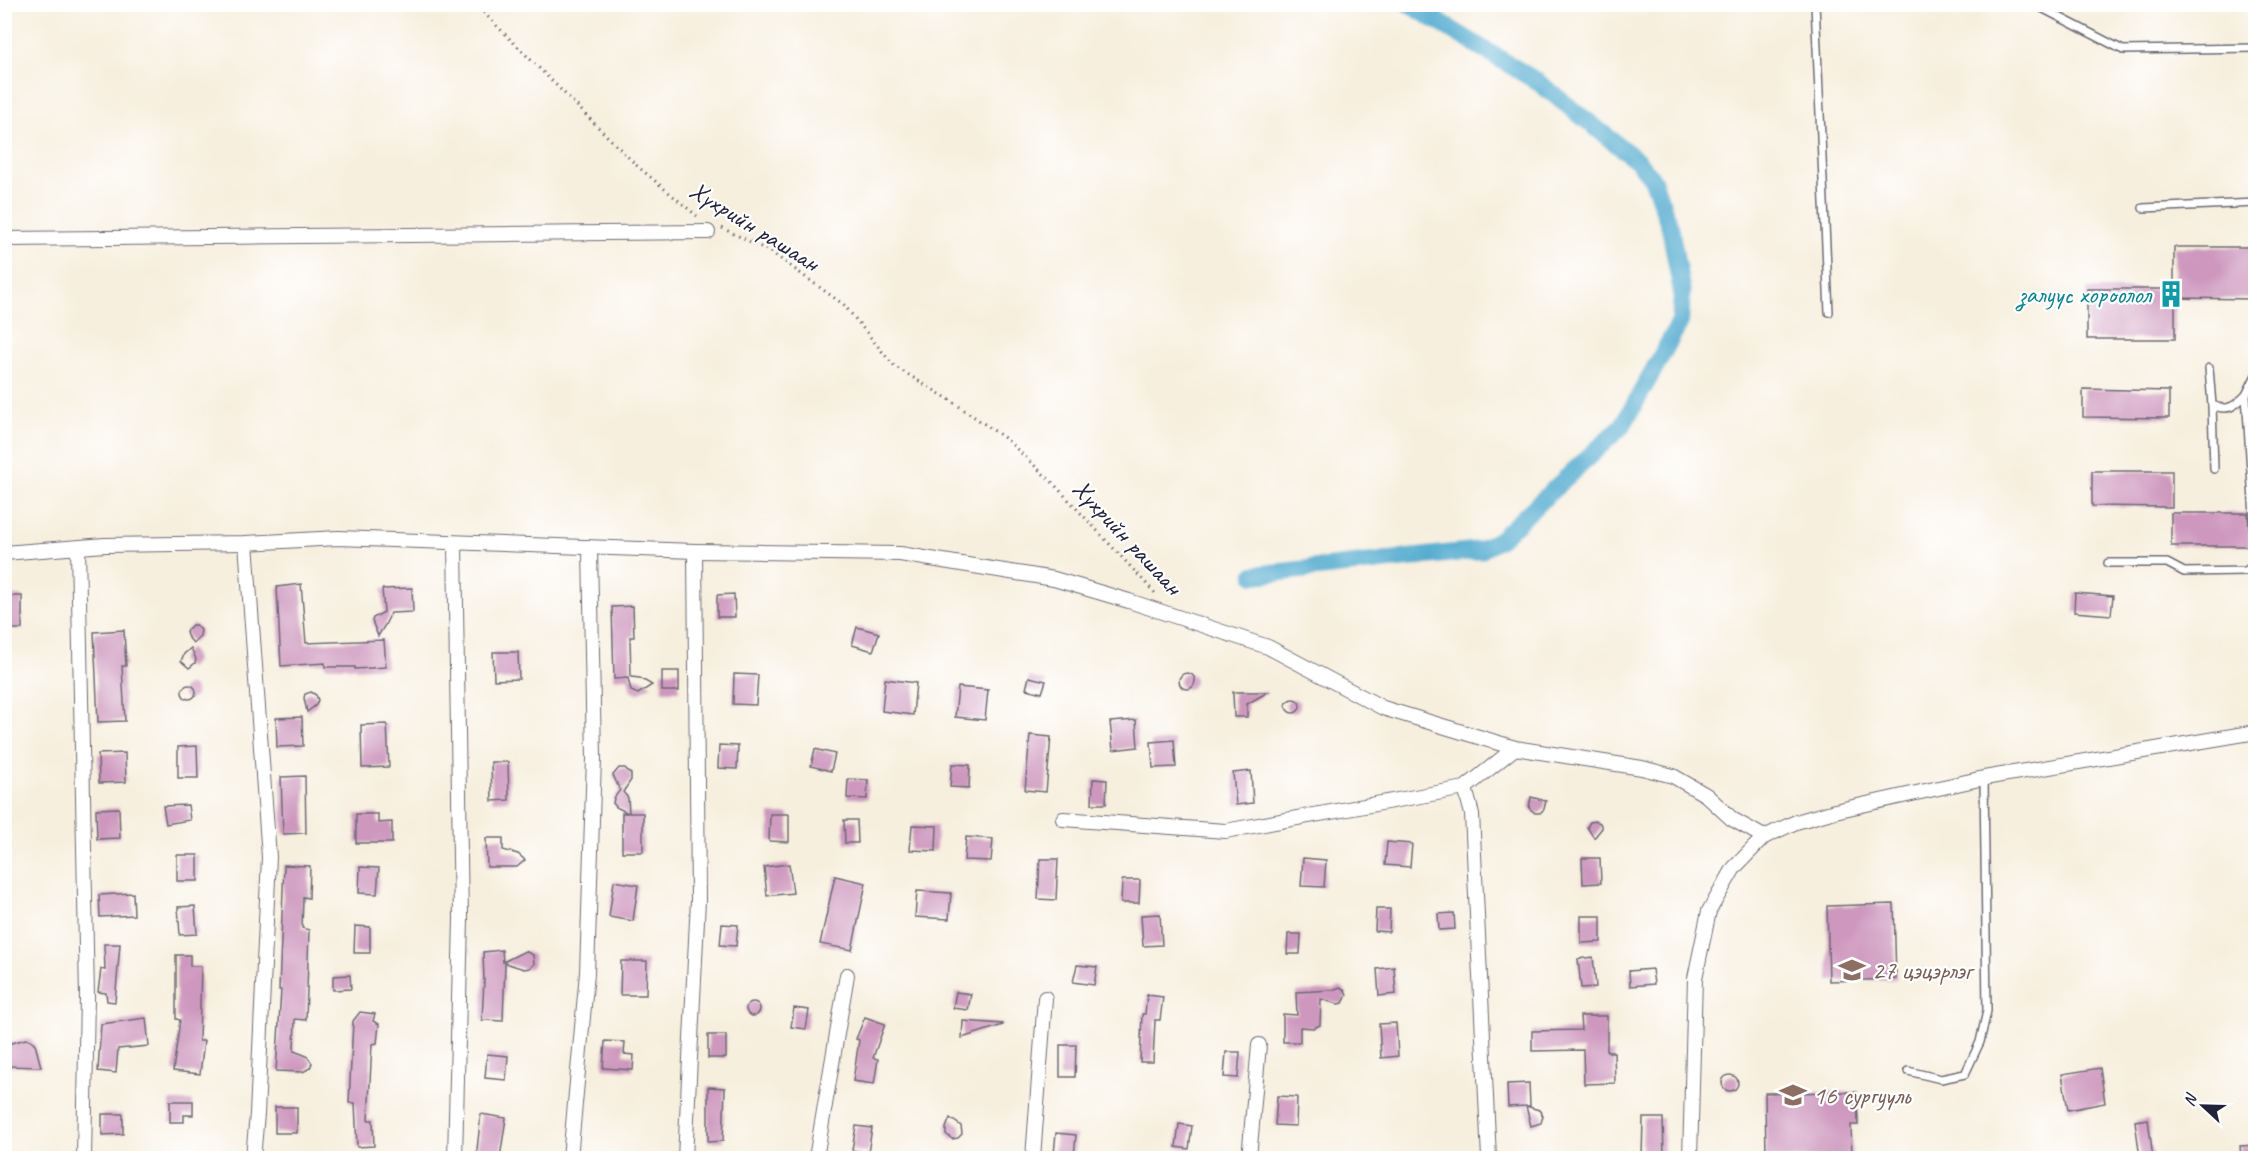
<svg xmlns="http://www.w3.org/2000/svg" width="2260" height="1163" font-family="Caveat,sans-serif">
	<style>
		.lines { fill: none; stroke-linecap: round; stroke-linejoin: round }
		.canal { stroke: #52abcf; stroke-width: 18 }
		.building { fill: #ce98be }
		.service-casing { stroke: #6d6a74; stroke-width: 10 }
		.minor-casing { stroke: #6d6a74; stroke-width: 16 }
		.path { stroke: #6d6a74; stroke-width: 3; stroke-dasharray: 1.5 4.5; stroke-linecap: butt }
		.service { stroke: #fff; stroke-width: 7 }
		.minor { stroke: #fff; stroke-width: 14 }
		.labels { text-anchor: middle; stroke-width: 4.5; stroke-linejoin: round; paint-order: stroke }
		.street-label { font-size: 26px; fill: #22223b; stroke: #fff }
		.culture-label { font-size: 26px; fill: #0d838f; stroke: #fff; text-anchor: end }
		.education-label { font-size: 26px; fill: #785e54; stroke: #fff; text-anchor: start }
	</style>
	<rect width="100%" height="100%" fill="#fff"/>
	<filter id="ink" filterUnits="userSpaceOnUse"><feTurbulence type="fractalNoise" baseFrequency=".0167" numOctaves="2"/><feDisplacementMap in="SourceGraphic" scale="12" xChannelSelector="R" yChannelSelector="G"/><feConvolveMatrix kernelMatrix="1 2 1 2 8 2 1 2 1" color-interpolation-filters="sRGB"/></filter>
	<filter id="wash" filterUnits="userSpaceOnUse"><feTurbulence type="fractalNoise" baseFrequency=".008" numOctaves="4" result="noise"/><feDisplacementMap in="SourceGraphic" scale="24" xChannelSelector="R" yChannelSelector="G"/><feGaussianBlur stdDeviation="1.35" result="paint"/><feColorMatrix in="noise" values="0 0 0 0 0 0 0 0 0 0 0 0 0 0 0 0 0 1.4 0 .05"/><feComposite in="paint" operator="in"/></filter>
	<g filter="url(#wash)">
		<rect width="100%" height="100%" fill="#f7efde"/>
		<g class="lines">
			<!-- canal -->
			<path class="canal" d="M1254 575 1481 550 1500 539 1623 425 1680 322 1682 293 1670 227 1653 180 1638 161 1538 82 1409 4"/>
		</g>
		<g id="blocks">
			<!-- building -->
			<g class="building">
				<path d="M2174 247H2256V299L2175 298V339H2087V289H2174Z"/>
				<path d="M2083 389 2169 391V418L2083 417Z"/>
				<path d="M2092 471H2172V507L2092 506Z"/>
				<path d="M2171 513H2248L2250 546H2171Z"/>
				<path d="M301 584 306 643 384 640 386 667 355 669V667H325V663L281 666 277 587Z"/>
				<path d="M412 588 413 612 391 613 385 625 378 636 372 621 373 618 384 612 382 589Z"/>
				<path d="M2075 593 2113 596 2111 615 2074 612Z"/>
				<path d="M734 594 735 617H717V595Z"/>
				<rect x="4" y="596" width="18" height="33"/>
				<path d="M633 606 634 637H630L631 677 640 678 652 685 638 694 631 691 628 678 614 679 612 607Z"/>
				<path d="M192 625H196L201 630 200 636 193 643 187 636 186 631Z"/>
				<path d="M857 627 879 633 873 651 852 645Z"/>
				<path d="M124 630 126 666H122L125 721 98 722 94 632Z"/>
				<path d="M191 648 196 659 195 663 189 668 181 661 184 654Z"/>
				<path d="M493 652H518L519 679 494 680Z"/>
				<rect x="662" y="671" width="17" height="20"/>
				<circle cx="1187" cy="681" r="8"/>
				<path d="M734 674 758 675 756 705 733 704Z"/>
				<path d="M1029 677 1046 681 1042 693 1026 689Z"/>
				<path d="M885 679 916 683 913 715 882 711Z"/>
				<circle cx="189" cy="692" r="7"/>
				<path d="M958 687 988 690 985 720 955 717Z"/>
				<path d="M311 692 316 695 318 700 316 705 307 712 304 698 305 694Z"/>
				<path d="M1233 692H1268L1247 704V717H1234Z"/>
				<circle cx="1293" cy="706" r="7"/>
				<path d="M302 717 303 746 277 747 276 718Z"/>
				<path d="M1136 720 1138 747 1113 750 1110 722Z"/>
				<path d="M387 724 389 767 362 768 361 725Z"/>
				<path d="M1030 735 1051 737 1046 792 1025 790Z"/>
				<path d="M1174 740 1176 767 1153 768 1151 742Z"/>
				<path d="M719 745 738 746 737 769 718 768Z"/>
				<path d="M197 746 198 778H178V747Z"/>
				<path d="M815 749 835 754 831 771 811 766Z"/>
				<path d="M125 753 126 782 99 783 98 754Z"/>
				<path d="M491 762H508L509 800 492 801Z"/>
				<path d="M952 764 970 765 969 788 950 787Z"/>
				<path d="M619 768H625L631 774V780L623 792 628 798 629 813H643V852H622V813H628L616 807 613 803 614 798 620 790 613 775Z"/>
				<path d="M1251 771 1253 803 1236 805 1233 773Z"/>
				<path d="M305 776 306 833 283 834 281 777Z"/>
				<path d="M848 779 868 780 867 799 847 798Z"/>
				<path d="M1093 779 1107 780 1106 804H1092Z"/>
				<path d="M1531 797 1546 801 1544 809 1540 813H1535L1529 808Z"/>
				<path d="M188 805 190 820 166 824 163 806Z"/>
				<path d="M119 808 120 838 97 839 96 809Z"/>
				<path d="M356 814H378V823L392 822V843H356Z"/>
				<path d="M770 814H789V842L769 841Z"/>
				<path d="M844 820H857L858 843H845Z"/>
				<path d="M1596 821 1600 823 1602 828 1594 838 1587 827 1590 822Z"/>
				<path d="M912 825 937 826 936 851 910 850Z"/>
				<path d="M966 837 993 839 991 861 964 860Z"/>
				<path d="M486 838H503V850L518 854 525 860 517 867H487Z"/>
				<path d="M1387 842 1412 844 1410 867 1385 865Z"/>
				<rect x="177" y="855" width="21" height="26"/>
				<path d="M1303 858 1326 860 1324 887 1301 886Z"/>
				<path d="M1582 858H1600L1601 883 1583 884Z"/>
				<path d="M1040 859H1058L1056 900 1038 899Z"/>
				<path d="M789 864 793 893 767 896 764 867Z"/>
				<path d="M284 865 310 866 309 898 303 897 302 928 309 930 306 1020 295 1019 294 1051 307 1056 312 1063 310 1068 303 1072 276 1071 281 990H279Z"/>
				<path d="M360 867 379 868 377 894 359 893Z"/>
				<path d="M835 876 866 883 852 950 820 944Z"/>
				<path d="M1122 880H1140L1139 903H1121Z"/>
				<path d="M614 881 638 885 633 921 609 917Z"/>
				<path d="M917 891 951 893 949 919 915 917Z"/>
				<path d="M133 893 134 915 100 917 99 895Z"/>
				<path d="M1894 904 1896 979 1829 981 1827 906Z"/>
				<path d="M195 906 197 934 180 935 178 907Z"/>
				<path d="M1376 909H1390L1389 932 1375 931Z"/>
				<path d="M1454 913 1455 929 1439 930 1438 914Z"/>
				<path d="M1160 914 1162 945 1143 946 1141 915Z"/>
				<path d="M1581 916H1601V942L1581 943Z"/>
				<path d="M722 924 738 925 736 946 720 945Z"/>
				<path d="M355 926 370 927V953H354Z"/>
				<path d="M1288 934H1301L1300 954H1287Z"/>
				<path d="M104 944H120L115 1002 107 1001 106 993 98 992 101 969 105 970Z"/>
				<path d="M502 950 503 962 525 951 533 955 534 964 530 968 524 969 505 963 503 1021 482 1020 484 981 483 952Z"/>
				<path d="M176 955H190V966H201L199 1041H204L200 1074 173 1071 180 1020 176 1019Z"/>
				<path d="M1593 957 1596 987 1581 988 1578 959Z"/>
				<path d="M621 961H647L646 995H620Z"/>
				<path d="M1077 965 1097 967 1094 985 1073 982Z"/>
				<path d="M1394 967 1396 994 1379 996 1377 969Z"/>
				<path d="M1652 969 1654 984 1630 986 1629 971Z"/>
				<path d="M350 975 351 989 333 990V976Z"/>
				<path d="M1340 987 1345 990 1347 995 1343 1003 1338 1004 1321 999 1320 1025 1314 1028 1300 1027V1042H1283V1014L1297 1015 1296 992 1333 990Z"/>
				<path d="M956 992 971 994 968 1010 953 1008Z"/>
				<path d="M1147 995 1163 997 1160 1020H1155L1153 1062H1140L1142 1014H1145Z"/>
				<circle cx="753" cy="1009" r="7"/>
				<path d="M794 1008 809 1010 806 1029 791 1027Z"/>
				<path d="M360 1012 375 1014 373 1021 379 1024 377 1043 372 1044 368 1120H373L374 1146 357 1147 355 1103H349L353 1021Z"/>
				<path d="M1580 1016H1607V1052H1614L1615 1083 1584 1084 1583 1050 1532 1051V1031L1581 1030Z"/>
				<path d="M865 1017 885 1024 873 1058 878 1059 874 1084 853 1081 859 1040 856 1039Z"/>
				<path d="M146 1018 149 1046 118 1049 116 1073 98 1071 101 1024Z"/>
				<path d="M963 1021 1003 1024V1025L962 1038Z"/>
				<path d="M1396 1023 1398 1056 1381 1058 1379 1024Z"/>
				<rect x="708" y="1035" width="18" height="23"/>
				<path d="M26 1039 31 1040 35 1044 41 1067 4 1066V1045Z"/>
				<path d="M605 1041 625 1042 624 1054 634 1055 633 1070 603 1068Z"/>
				<path d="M1060 1045H1076L1075 1077H1060Z"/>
				<path d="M1226 1052H1240L1238 1078 1224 1077Z"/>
				<path d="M487 1054 508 1056 506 1080 485 1078Z"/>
				<path d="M2100 1068 2105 1103 2068 1110 2062 1074Z"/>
				<circle cx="1730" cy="1083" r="8"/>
				<path d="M1529 1083 1530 1106H1526L1539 1110 1543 1116 1541 1123 1531 1126 1526 1106 1508 1107 1507 1084Z"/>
				<path d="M708 1087 725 1088 723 1141 708 1142Z"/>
				<path d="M1857 1092 1858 1125H1851L1852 1158H1766L1765 1093Z"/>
				<path d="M1277 1096 1297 1097 1296 1126 1275 1125Z"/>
				<path d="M170 1101H193V1115H184V1122H170Z"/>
				<rect x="275" y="1107" width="22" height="26"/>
				<path d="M102 1114H123V1134L102 1135Z"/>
				<path d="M481 1114 506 1118 500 1158H476Z"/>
				<path d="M950 1118 961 1126 962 1134 958 1138 952 1139 946 1134V1128Z"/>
				<path d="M1643 1118H1663L1664 1158H1642Z"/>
				<path d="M2148 1119 2153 1158H2140L2135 1121Z"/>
				<path d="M1179 1124 1192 1126 1189 1149 1176 1147Z"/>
				<path d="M856 1126 872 1128 868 1153 852 1150Z"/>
				<path d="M1056 1133 1076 1135 1074 1156 1054 1154Z"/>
				<path d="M2256 1145V1158H2241L2240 1146Z"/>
			</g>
		</g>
	</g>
	<g filter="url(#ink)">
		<use href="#blocks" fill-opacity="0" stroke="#6d6a74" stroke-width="1.5"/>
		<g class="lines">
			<defs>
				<g id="service">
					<path d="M1815 4 1829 312"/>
					<path d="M2034 4 2123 50 2256 48"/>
					<path d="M2143 208 2256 203"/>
					<path d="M2209 368 2212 405C2228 412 2235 406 2246 395"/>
					<path d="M2256 375 2246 395 2256 547"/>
					<path d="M2212 405 2214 469"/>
					<path d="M2108 563H2167L2184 572 2246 571 2253 565 2256 557"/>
					<path d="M1908 1071 1941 1079 1965 1074 1980 1042 1987 1011 1984 778"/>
				</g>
				<g id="minor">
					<path d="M4 239 708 232"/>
					<path d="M246 543 269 857 257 1114 253 1158"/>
					<path d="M78 548 87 997 84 1158"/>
					<path d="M4 553 105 545 246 543 338 538 695 551 900 554 1054 579 1129 601 1268 647 1383 708 1515 748 1642 768 1673 776 1706 795 1732 819 1764 837"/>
					<path d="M1465 788 1472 814 1489 1158"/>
					<path d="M1063 819 1225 831 1465 788 1515 748"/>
					<path d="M455 1158 461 919 455 544"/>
					<path d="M570 1158 587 973 594 758 590 548"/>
					<path d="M685 1158 698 900 695 551"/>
					<path d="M816 1158 847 975"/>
					<path d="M1033 1158 1045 998"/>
					<path d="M1249 1158 1259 1045"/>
					<path d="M1690 1158 1695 978 1709 911 1734 868 1764 837 1796 822 1835 811 1984 778 2256 732"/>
				</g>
			</defs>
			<!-- service casing -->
			<use href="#service" class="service-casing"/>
			<!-- minor casing -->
			<use href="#minor" class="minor-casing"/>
			<!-- path -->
			<g class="path">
				<path d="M475 4 636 165 697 216"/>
				<path d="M722 228 771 252 844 305 894 366 950 400 1006 439 1052 482 1155 593"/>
			</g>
			<!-- service -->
			<use href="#service" class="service"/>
			<!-- minor -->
			<use href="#minor" class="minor"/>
		</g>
	</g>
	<!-- icons -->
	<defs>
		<symbol id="building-bare" viewBox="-9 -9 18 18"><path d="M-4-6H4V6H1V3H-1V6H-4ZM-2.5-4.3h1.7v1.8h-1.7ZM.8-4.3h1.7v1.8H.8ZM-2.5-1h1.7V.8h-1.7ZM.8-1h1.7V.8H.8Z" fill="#0f9aa8" stroke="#fff" stroke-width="2.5" paint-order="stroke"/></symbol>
		<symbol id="school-bare" viewBox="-9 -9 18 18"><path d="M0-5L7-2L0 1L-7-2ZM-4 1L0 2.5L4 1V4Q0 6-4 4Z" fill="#8d6e63" stroke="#fff" stroke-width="2.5" paint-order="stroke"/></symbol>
	</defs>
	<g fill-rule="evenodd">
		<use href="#building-bare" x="2152" y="275" width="38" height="38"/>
		<use href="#school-bare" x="1833" y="951" width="38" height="38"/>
		<use href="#school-bare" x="1774" y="1076" width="38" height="38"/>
	</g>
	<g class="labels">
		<!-- street labels -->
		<g class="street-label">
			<text transform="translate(755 226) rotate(32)" y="9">Хүхрийн рашаан</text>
			<text transform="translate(1128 537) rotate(47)" y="9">Хүхрийн рашаан</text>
		</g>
		<!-- culture labels -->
		<g class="culture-label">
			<text x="2151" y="303">залуус хороолол</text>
		</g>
		<!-- education labels -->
		<g class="education-label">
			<text x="1872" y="979">27 цэцэрлэг</text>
			<text x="1813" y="1104">16 сургууль</text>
		</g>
	</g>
	<!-- margin -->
	<rect width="2260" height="1163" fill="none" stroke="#fff" stroke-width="24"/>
	<!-- north arrow -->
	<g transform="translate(2203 1106) rotate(292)" stroke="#ffffff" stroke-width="4.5" paint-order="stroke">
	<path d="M0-4.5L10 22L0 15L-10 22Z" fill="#22223b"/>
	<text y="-9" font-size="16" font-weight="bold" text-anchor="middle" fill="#22223b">N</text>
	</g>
</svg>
